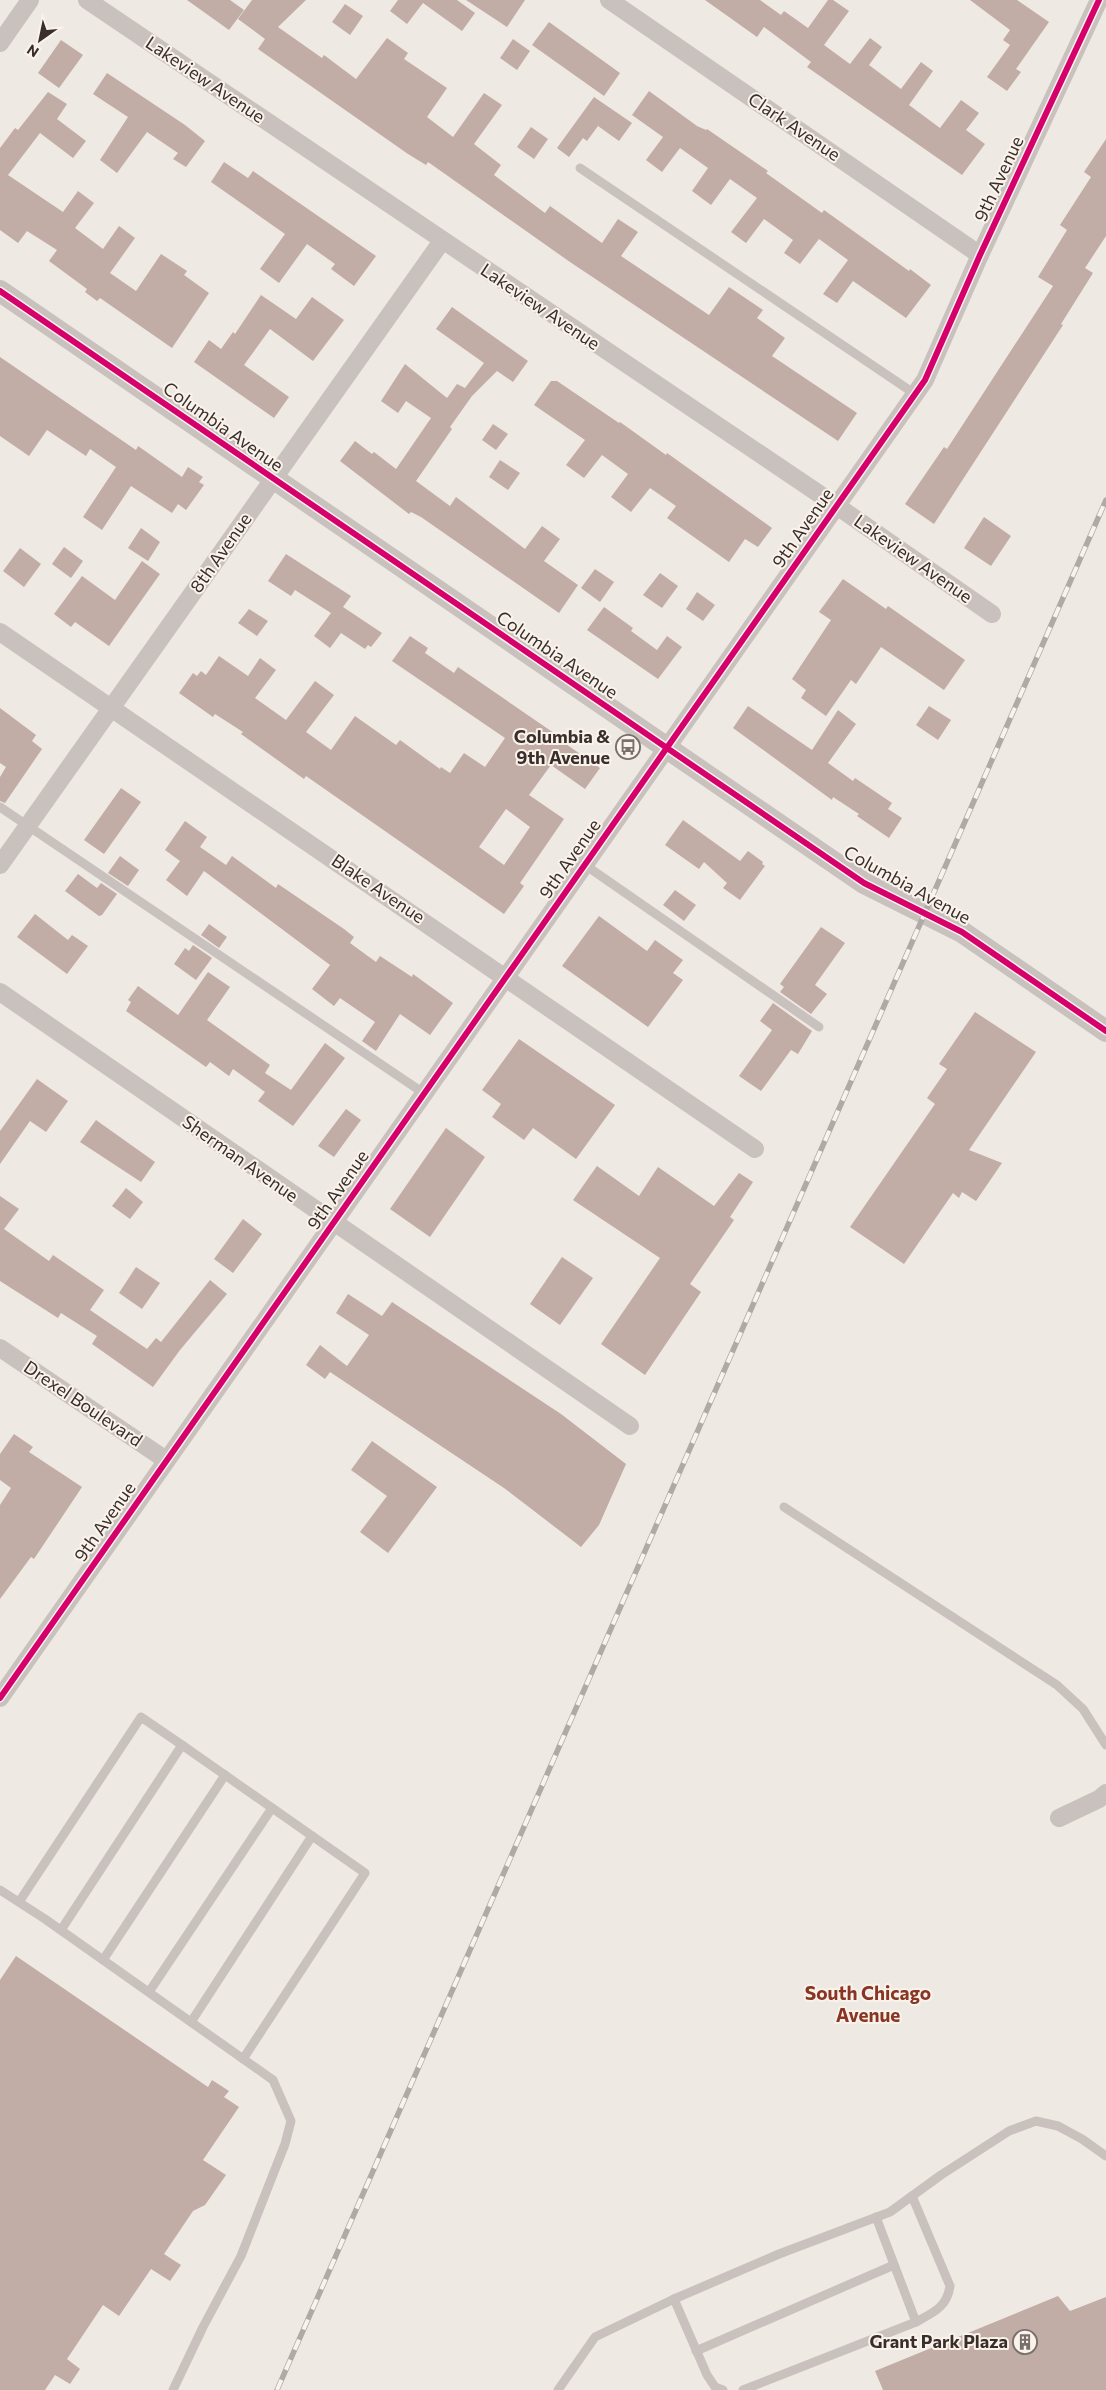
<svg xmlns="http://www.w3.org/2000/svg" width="1106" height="2390" font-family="Commissioner,sans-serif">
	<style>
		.building { fill: #c2aca6; fill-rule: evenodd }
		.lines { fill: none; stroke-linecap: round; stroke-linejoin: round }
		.service { stroke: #c8c1bd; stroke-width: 9 }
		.minor { stroke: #c8c1bd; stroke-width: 18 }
		.tertiary { stroke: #c8c1bd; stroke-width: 22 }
		.rail-casing { stroke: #b0aaa7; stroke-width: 5.5 }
		.rail { stroke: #faf3ec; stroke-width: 4; stroke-dasharray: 11; stroke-linecap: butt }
		.cycleway-casing { stroke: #faf3ec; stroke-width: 9 }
		.cycleway { stroke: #d6006c; stroke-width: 6 }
		.labels { text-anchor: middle; stroke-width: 4; stroke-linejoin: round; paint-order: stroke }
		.street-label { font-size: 18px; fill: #3a2e2a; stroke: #faf3ec }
		.poi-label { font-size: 18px; font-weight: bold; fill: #3a2e2a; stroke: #faf3ec; text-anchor: end }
		.neighbourhood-label { font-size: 19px; font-weight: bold; fill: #893523; stroke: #faf3ec }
	</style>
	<rect width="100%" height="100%" fill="#efe9e4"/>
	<!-- building -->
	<g class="building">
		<path d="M187 0H230L244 10 229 30Z"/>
		<path d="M252 0H306L278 27 322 58 324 55 356 79 387 38 408 53 404 59 447 88 427 117 453 137 484 93 502 105 474 144 501 165 494 175 545 213 550 206 602 243 618 219 638 232 621 256 709 315 729 287 763 310 757 318 785 338 772 356 857 413 838 441 570 262 428 162 426 165 408 154 258 49 265 39 238 19Z"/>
		<path d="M398 0H457L475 13 462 31 423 3 407 24 390 11Z"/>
		<path d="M466 0H525L507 27Z"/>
		<path d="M705 0H760L781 15 784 11 808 28 828 0H833L849 11 824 45 850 64 870 38 882 47 869 65 901 89 921 62 933 71 909 105 940 128 961 100 979 113 966 130 985 144 962 175 807 67 811 62 764 27 757 37Z"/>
		<path d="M970 0H1017L1049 22 1016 69 1021 72 1007 91 987 77 1010 45 1003 40 1010 30Z"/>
		<path d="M345 4 363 16 350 35 332 22Z"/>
		<path d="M549 22 620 73 604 96 532 45Z"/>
		<path d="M513 39 530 51 517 70 500 58Z"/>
		<path d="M61 40 83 55 59 88 38 73Z"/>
		<path d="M107 73 185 125 205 141 186 167 173 159 178 153 147 132 117 173 100 160 128 117 93 94Z"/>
		<path d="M649 91 697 126 706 130 707 129 768 171 766 173 822 213 824 210 909 271 910 269 931 285 906 318 853 281 837 303 823 294 848 260 819 239 800 264 784 253 793 240 764 219 746 243 731 232 757 198 730 179 711 205 692 191 708 168 680 148 662 172 646 160 663 137 632 115Z"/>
		<path d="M48 92 67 104 57 119 86 141 73 158 40 133 8 175 63 212 78 191 94 203 75 228 103 249 119 226 135 238 110 273 136 291 161 254 187 271 184 275 209 293 172 348 100 298 97 301 85 292 87 289 49 261 57 250 27 231 18 243 0 230V148L15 128 18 130Z"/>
		<path d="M594 97 632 123 619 141 598 126 587 141 583 138 569 157 557 148Z"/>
		<path d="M531 127 548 139 534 159 517 147Z"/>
		<path d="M1106 139V236L1085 268 1093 273 1061 324 1063 325 934 524 905 504 944 447 947 449 1053 286 1038 277 1067 230 1060 225 1091 177 1084 172Z"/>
		<path d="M224 162 248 178 253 171 376 256 354 286 331 269 335 264 307 244 279 283 260 269 285 234 211 182Z"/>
		<path d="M261 295 296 319 312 297 344 320 313 361 270 329 244 365 289 397 274 418 194 362 209 340 221 349 233 332 235 334Z"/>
		<path d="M452 307 528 361 513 382 497 371 472 396 450 427 452 429 416 481 450 506 456 497 525 549 542 526 560 539 544 561 578 585 559 613 421 517 411 512 409 514 340 461 355 441 372 454 374 452 396 469 431 418 406 401 398 413 381 401 405 364 447 398 457 384 465 388 484 363 436 329Z"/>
		<path d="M0 357 136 450 138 446 182 477 188 467 203 477 199 482 204 485 186 510 178 504 172 513 131 486 102 530 83 517 116 467 90 449 86 456 47 430 29 456 0 436Z"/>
		<path d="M551 381H557L619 423 620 422 666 455 667 453 772 528 758 547 745 539 729 562 667 518 676 506 650 488 631 512 611 497 628 474 602 455 584 478 566 465 585 440 534 405Z"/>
		<path d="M493 424 508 434 496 450 482 440Z"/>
		<path d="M500 460 520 473 508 490 489 477Z"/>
		<path d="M984 517 1011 536 991 566 964 548Z"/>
		<path d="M141 528 160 542 148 561 128 548Z"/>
		<path d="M64 547 83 561 71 578 52 564Z"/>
		<path d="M20 548 41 564 24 587 3 571Z"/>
		<path d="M286 554 351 596 343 607 382 633 371 647 368 645 365 649 341 633 330 648 314 636 331 613 295 590 291 596 268 581Z"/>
		<path d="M142 561 160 574 109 646 75 622 71 627 54 614 82 576 115 600Z"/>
		<path d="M595 569 614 582 600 602 581 588Z"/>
		<path d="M660 573 678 586 662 608 643 595Z"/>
		<path d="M843 579 886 609 888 606 965 660 944 690 881 647 856 684 851 680 826 716 801 698 806 690 792 679 831 620 819 612Z"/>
		<path d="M697 592 715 605 703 621 686 609Z"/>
		<path d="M604 607 633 628 631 631 657 650 667 636 682 647 658 679 587 630Z"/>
		<path d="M249 609 268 621 257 636 238 623Z"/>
		<path d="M410 636 428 648 425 653 454 673 458 667 567 742 566 744 600 768 585 789 551 765 529 795 564 819 520 883 524 886 504 914 306 776 304 779 241 734 243 732 215 714 213 717 179 693 193 673 197 676 201 671 206 675 219 656 248 676 260 658 276 670 255 698 286 720 315 681 334 695 306 732 331 750 355 716 396 745 400 740 440 769 441 767 450 773 464 753 485 767 505 738 392 661ZM506 809 530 827 504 865 479 847Z"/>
		<path d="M748 706 812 750 838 710 856 724 828 763 853 781 855 778 892 803 888 809 902 818 889 838 857 816 859 814 833 797 832 800 733 728Z"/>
		<path d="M929 706 951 720 938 740 916 725Z"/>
		<path d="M0 708 36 735 32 741 42 749 5 803 0 801V777L6 767 0 763Z"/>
		<path d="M121 788 141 802 104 854 84 840Z"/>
		<path d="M683 820 740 861 748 851 763 862 762 864 765 866 740 900 723 888 727 883 704 862 699 869 665 845Z"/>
		<path d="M185 821 207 837 200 847 226 865 232 856 276 888 278 884 344 929 354 937 350 943 376 962 380 956 412 977 413 974 453 1003 430 1035 400 1014 376 1051 362 1041 375 1022 340 998 334 1006 312 989 330 965 204 871 187 896 166 880 180 861 165 850Z"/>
		<path d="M120 856 139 870 128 886 108 873Z"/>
		<path d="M78 874 97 888 101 883 117 894 102 915 99 916 65 891Z"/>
		<path d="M675 890 696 905 684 921 663 905Z"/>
		<path d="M35 914 68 940 72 935 88 946 67 974 17 937Z"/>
		<path d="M599 916 647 951 655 940 683 960 673 973 683 980 648 1027 562 966Z"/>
		<path d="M209 924 227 937 219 948 201 935Z"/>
		<path d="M821 927 845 943 815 985 827 994 811 1014 780 992 784 987 780 984Z"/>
		<path d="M193 945 212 958 196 980 174 964 185 948 189 951Z"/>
		<path d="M208 972 230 987 207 1020 270 1065 265 1073 291 1090 325 1043 345 1058 293 1126 258 1101 265 1092 233 1069 229 1076 210 1062 206 1067 126 1011 131 1002 128 1000 138 986 178 1015Z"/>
		<path d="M773 1003 812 1031 798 1054 791 1050 761 1091 739 1076 772 1030 760 1021Z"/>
		<path d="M975 1012 1036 1052 969 1150 1002 1163 976 1201 962 1192 959 1198 953 1193 904 1264 850 1227 935 1104 927 1098 947 1069 939 1064Z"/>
		<path d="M519 1039 615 1105 576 1159 533 1128 524 1140 492 1117 501 1104 482 1090Z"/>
		<path d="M37 1079 68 1101 46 1132 30 1121 0 1164V1131Z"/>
		<path d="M346 1109 361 1120 334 1157 318 1146Z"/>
		<path d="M96 1120 155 1162 141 1182 80 1142Z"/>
		<path d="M446 1128 485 1157 430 1237 390 1209Z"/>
		<path d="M597 1166 639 1196 658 1167 714 1206 739 1173 753 1182 730 1217 734 1220 690 1284 701 1292 645 1375 601 1344 660 1258 573 1200Z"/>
		<path d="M126 1188 143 1202 130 1219 112 1206Z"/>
		<path d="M0 1196 19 1209 4 1229 49 1261 53 1255 104 1290 90 1310 147 1349 156 1338 161 1342 210 1280 227 1294 180 1350 153 1387 92 1344 97 1336 61 1313 58 1318 0 1281Z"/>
		<path d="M243 1219 262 1234 233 1273 214 1259Z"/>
		<path d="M562 1257 593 1278 560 1325 530 1304Z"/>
		<path d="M136 1267 160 1283 142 1309 119 1293Z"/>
		<path d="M348 1294 382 1316 392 1302 561 1414 626 1464 599 1525 581 1547 504 1488 330 1372 325 1379 306 1365 320 1345 347 1366 369 1335 336 1313Z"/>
		<path d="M14 1434 33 1447 29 1452 82 1487 34 1559 31 1557 0 1599V1505L11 1488 0 1480V1454Z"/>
		<path d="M372 1441 437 1487 388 1553 360 1532 387 1496 351 1470Z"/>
		<path d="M16 1956 208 2087 212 2080 229 2091 224 2097 239 2107 203 2160 226 2175 205 2205 193 2211 164 2254 181 2265 170 2281 151 2269 119 2316 103 2305 67 2359 80 2369 70 2384 55 2375 45 2390H0V1980Z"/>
		<path d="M1058 2296 1070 2311 1106 2297V2390H883L875 2371Z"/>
	</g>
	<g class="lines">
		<!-- service -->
		<g class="service">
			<path d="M580 168 915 394"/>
			<path d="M0 807 425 1094"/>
			<path d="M585 865 819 1027"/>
			<path d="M784 1507 1057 1685 1083 1709 1106 1745"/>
			<path d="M0 1890 45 1919 273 2080 291 2121 285 2144 241 2256 203 2327 173 2390"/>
			<path d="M19 1902 141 1717 182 1745"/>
			<path d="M61 1930 182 1745 365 1873 243 2059"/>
			<path d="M103 1960 225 1775"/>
			<path d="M149 1992 272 1808"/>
			<path d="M191 2022 312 1836"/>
			<path d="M876 2217 916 2322"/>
			<path d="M674 2299 707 2375 715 2387 723 2390"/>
			<path d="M696 2351 894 2265"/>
			<path d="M558 2390 595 2337 674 2299 779 2254 890 2212 941 2175 1009 2131 1036 2121 1058 2126 1082 2139 1106 2156"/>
			<path d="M743 2390 916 2322C934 2312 947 2307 950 2286L912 2196"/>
		</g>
		<!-- minor -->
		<g class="minor">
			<path d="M87 0 837 506 992 614"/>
			<path d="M609 0 980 255"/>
			<path d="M0 43 30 0"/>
			<path d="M0 632 755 1149"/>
			<path d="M0 865 442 241"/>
			<path d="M0 992 630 1426"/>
			<path d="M0 1348 166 1460"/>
			<path d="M0 1698 925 380 980 255 1099 0"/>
			<path d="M1059 1818 1099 1799 1106 1793"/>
		</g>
		<!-- tertiary -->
		<path class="tertiary" d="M0 291 864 883 962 932 1106 1031"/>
		<defs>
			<path id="rail" d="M277 2390 1106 500"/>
		</defs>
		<!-- rail casing -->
		<use href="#rail" class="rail-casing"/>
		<!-- rail -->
		<use href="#rail" class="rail"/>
		<defs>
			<g id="cycleway">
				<path d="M0 291 864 883 962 932 1106 1031"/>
				<path d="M0 1698 925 380 980 255 1099 0"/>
			</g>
		</defs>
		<!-- cycleway casing -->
		<use href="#cycleway" class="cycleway-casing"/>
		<!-- cycleway -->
		<use href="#cycleway" class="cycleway"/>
	</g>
	<!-- icons -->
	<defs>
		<symbol id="bus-ring" viewBox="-11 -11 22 22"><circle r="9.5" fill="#faf3ec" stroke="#796f6b" stroke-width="1.5"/><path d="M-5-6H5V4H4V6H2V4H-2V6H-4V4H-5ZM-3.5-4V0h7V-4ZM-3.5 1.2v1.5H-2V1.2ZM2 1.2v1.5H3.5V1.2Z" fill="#796f6b"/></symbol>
		<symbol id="building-ring" viewBox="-11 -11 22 22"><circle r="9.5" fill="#faf3ec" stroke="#796f6b" stroke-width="1.5"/><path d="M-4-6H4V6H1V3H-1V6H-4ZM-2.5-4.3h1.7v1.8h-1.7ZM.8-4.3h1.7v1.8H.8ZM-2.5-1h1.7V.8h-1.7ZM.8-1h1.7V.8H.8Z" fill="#796f6b"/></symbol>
	</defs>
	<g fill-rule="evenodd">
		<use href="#bus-ring" x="614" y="733" width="28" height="28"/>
		<use href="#building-ring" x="1011" y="2328" width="28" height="28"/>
	</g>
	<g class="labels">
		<!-- street labels -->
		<g class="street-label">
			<text transform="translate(205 80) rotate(34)" y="6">Lakeview Avenue</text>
			<text transform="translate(794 127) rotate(34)" y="6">Clark Avenue</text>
			<text transform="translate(999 179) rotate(-65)" y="6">9th Avenue</text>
			<text transform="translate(540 307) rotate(34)" y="6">Lakeview Avenue</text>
			<text transform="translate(223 427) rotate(35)" y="6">Columbia Avenue</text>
			<text transform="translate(803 528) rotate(-55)" y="6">9th Avenue</text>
			<text transform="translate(221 553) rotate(-55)" y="6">8th Avenue</text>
			<text transform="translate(913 559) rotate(35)" y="6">Lakeview Avenue</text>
			<text transform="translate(557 655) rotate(34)" y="6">Columbia Avenue</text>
			<text transform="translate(570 859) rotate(-55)" y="6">9th Avenue</text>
			<text transform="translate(907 885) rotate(29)" y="6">Columbia Avenue</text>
			<text transform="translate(378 889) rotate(34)" y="6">Blake Avenue</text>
			<text transform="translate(240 1159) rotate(35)" y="6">Sherman Avenue</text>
			<text transform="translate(338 1190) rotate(-55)" y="6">9th Avenue</text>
			<text transform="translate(83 1404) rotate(34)" y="6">Drexel Boulevard</text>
			<text transform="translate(105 1522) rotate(-55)" y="6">9th Avenue</text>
		</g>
		<!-- poi labels -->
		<g class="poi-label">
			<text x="610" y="743">Columbia &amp;<tspan x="610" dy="21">9th Avenue</tspan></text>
			<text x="1008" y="2348">Grant Park Plaza</text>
		</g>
		<!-- neighbourhood labels -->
		<g class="neighbourhood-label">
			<text x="868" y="2000">South Chicago<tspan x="868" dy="22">Avenue</tspan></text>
		</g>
	</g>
	<!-- north arrow -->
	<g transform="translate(40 40) rotate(213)" stroke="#faf3ec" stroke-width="4" paint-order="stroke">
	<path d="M0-4L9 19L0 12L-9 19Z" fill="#3a2e2a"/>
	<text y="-8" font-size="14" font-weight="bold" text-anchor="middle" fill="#3a2e2a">N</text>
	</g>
</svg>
